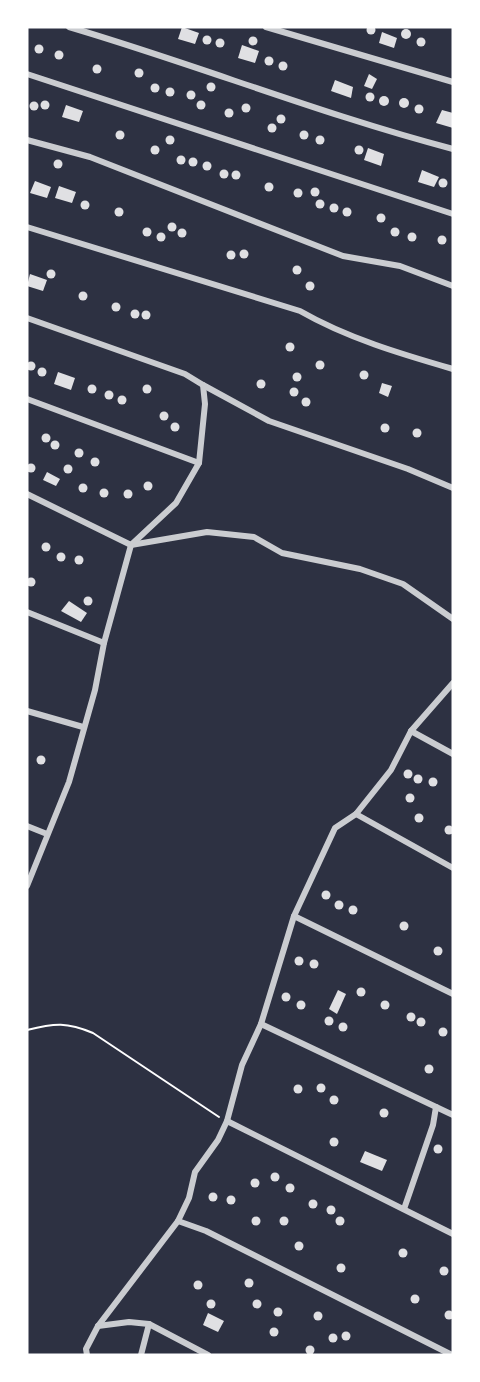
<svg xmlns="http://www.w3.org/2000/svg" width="480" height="1382" font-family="Figtree,sans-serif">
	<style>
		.building { fill: #e0e0e3 }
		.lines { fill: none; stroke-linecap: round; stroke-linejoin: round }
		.path { stroke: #fff; stroke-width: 2 }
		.minor { stroke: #caccd0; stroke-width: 6 }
	</style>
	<rect width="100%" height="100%" fill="#2d3142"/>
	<!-- building -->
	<g class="building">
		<circle cx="371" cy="30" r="4.5"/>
		<path d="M182 27 199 33 195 44 178 39Z"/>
		<circle cx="406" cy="34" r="5"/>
		<path d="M382 32 397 38 394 48 379 43Z"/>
		<circle cx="207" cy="40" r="4.5"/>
		<circle cx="253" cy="41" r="4.5"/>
		<circle cx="421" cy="42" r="4.5"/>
		<circle cx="220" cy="43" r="4.5"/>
		<circle cx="39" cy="49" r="4.5"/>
		<path d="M242 45 259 51 255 63 238 58Z"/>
		<circle cx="59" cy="55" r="4.5"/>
		<circle cx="269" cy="61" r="4.5"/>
		<circle cx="283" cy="66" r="4.5"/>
		<circle cx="97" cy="69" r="4.5"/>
		<circle cx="139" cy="73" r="4.5"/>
		<path d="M369 74 377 79 372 89 364 86Z"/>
		<path d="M335 80 353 87 351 98 331 91Z"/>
		<circle cx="211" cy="87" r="4.5"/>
		<circle cx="155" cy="88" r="4.5"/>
		<circle cx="170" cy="92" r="4.5"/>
		<circle cx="191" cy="95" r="4.5"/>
		<circle cx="370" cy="97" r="4.5"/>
		<circle cx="384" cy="101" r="5"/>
		<circle cx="404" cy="103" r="5"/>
		<circle cx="45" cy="105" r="4.5"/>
		<circle cx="201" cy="105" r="4.5"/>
		<circle cx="34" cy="106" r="4.5"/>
		<circle cx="246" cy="108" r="4.5"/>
		<circle cx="419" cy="109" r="4.5"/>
		<path d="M66 105 83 111 79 122 62 117Z"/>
		<circle cx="229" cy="113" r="4.5"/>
		<path d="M442 110 453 113V128L436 123Z"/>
		<circle cx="281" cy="119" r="4.5"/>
		<circle cx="272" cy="128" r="4.5"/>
		<circle cx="304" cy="135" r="4.5"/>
		<circle cx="120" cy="135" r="4.5"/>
		<circle cx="320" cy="140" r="4.5"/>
		<circle cx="170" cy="140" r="4.5"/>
		<circle cx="359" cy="150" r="4.5"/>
		<circle cx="155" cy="150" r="4.5"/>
		<path d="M368 148 384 154 381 166 364 160Z"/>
		<circle cx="181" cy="160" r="4.5"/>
		<circle cx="193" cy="162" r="4.5"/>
		<circle cx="58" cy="164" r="4.5"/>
		<circle cx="207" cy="166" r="4.5"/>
		<circle cx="224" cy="174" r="4.5"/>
		<path d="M422 170 439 177 434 187 418 182Z"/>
		<circle cx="236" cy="175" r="4.5"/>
		<circle cx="443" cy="183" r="4.5"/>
		<path d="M35 181 51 187 47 198 30 193Z"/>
		<circle cx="269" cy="187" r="4.5"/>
		<path d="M59 186 76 192 72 203 55 198Z"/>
		<circle cx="315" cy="192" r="4.5"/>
		<circle cx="298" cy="193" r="4.5"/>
		<circle cx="320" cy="204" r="4.5"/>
		<circle cx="85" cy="205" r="4.5"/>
		<circle cx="334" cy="208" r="4.5"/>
		<circle cx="347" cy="212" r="4.5"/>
		<circle cx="119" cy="212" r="4.5"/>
		<circle cx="381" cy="218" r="4.5"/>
		<circle cx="172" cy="227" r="4.5"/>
		<circle cx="395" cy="232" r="4.5"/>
		<circle cx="147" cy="232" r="4.5"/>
		<circle cx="182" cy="233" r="4.5"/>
		<circle cx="412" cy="237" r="4.5"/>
		<circle cx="161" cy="237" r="4.5"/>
		<circle cx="442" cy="240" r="4.5"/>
		<circle cx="244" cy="254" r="4.5"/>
		<circle cx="231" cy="255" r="4.5"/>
		<circle cx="297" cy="270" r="4.5"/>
		<circle cx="51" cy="274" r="4.5"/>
		<path d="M30 274 47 280 43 291 27 286Z"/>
		<circle cx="310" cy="286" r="4.5"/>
		<circle cx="83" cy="296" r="4.5"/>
		<circle cx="116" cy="307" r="4.5"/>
		<circle cx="135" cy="314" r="4.5"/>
		<circle cx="146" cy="315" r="4.5"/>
		<circle cx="290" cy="347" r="4.5"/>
		<circle cx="320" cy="365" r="4.5"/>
		<circle cx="31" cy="366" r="4.5"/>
		<circle cx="42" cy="372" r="4.5"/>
		<circle cx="364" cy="375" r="4.5"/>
		<path d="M58 372 75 378 71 390 54 384Z"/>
		<circle cx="297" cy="377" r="4.5"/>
		<circle cx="261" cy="384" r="4.5"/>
		<path d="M382 383 392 386 388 397 379 393Z"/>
		<circle cx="147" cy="389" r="4.5"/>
		<circle cx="92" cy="389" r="4.5"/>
		<circle cx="294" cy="392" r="4.5"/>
		<circle cx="109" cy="395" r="4.5"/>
		<circle cx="122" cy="400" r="4.5"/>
		<circle cx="306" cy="402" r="4.5"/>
		<circle cx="164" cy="416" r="4.5"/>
		<circle cx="175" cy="427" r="4.5"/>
		<circle cx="385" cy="428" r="4.5"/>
		<circle cx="417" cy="433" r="4.5"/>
		<circle cx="46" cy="438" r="4.5"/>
		<circle cx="55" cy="445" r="4.5"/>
		<circle cx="79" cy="453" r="4.5"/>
		<circle cx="95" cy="462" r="4.5"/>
		<circle cx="31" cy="468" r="4.5"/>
		<circle cx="68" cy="469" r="4.5"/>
		<path d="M47 472 60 479 56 486 43 480Z"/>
		<circle cx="148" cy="486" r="4.5"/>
		<circle cx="83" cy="488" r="4.5"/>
		<circle cx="104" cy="493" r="4.5"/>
		<circle cx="128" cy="494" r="4.5"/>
		<circle cx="46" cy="547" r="4.5"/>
		<circle cx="61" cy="557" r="4.5"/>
		<circle cx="79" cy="560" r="4.5"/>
		<circle cx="31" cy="582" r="4.5"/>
		<circle cx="88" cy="601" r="4.5"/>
		<path d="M69 601 87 613 81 622 61 611Z"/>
		<circle cx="41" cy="760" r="4.5"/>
		<circle cx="408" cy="774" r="4.5"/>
		<circle cx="418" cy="779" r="4.5"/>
		<circle cx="433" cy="782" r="4.5"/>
		<circle cx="410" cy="798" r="4.5"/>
		<circle cx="419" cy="818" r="4.5"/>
		<circle cx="449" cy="830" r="4.5"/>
		<circle cx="326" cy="895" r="4.5"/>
		<circle cx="339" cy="905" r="4.5"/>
		<circle cx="353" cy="910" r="4.5"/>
		<circle cx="404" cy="926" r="4.5"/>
		<circle cx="438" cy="951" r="4.5"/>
		<circle cx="299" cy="961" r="4.5"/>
		<circle cx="314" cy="964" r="4.5"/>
		<circle cx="361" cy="992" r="4.5"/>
		<path d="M338 990 346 994 337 1014 329 1009Z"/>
		<circle cx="286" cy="997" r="4.5"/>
		<circle cx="385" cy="1005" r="4.5"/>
		<circle cx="301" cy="1005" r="4.5"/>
		<circle cx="411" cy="1017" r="4.5"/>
		<circle cx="329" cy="1021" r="4.5"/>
		<circle cx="421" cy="1022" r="4.5"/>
		<circle cx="343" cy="1027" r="4.5"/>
		<circle cx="443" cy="1032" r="4.5"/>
		<circle cx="429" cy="1069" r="4.5"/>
		<circle cx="321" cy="1088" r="4.5"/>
		<circle cx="298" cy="1089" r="4.5"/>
		<circle cx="334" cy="1100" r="4.5"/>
		<circle cx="384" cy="1113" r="4.5"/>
		<circle cx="334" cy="1142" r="4.5"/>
		<circle cx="438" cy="1149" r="4.5"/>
		<path d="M365 1151 387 1160 382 1171 360 1162Z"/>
		<circle cx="275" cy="1177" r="4.5"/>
		<circle cx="255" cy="1183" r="4.5"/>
		<circle cx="290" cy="1188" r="4.5"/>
		<circle cx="213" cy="1197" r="4.5"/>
		<circle cx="231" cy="1200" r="4.5"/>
		<circle cx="313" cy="1204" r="4.5"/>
		<circle cx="331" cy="1210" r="4.5"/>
		<circle cx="284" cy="1221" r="4.5"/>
		<circle cx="340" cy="1221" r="4.5"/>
		<circle cx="256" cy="1221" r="4.5"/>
		<circle cx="299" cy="1246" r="4.5"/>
		<circle cx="403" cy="1253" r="4.5"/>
		<circle cx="341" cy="1268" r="4.5"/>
		<circle cx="444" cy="1271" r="4.5"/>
		<circle cx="249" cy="1283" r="4.5"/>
		<circle cx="198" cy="1285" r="4.5"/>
		<circle cx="415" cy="1299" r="4.5"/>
		<circle cx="257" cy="1304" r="4.5"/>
		<circle cx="211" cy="1304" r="4.5"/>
		<circle cx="278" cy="1312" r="4.5"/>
		<circle cx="449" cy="1315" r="4.5"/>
		<circle cx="318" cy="1316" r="4.5"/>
		<path d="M208 1313 224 1321 218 1332 203 1325Z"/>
		<circle cx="274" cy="1332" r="4.5"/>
		<circle cx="346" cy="1336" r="4.5"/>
		<circle cx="333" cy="1338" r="4.5"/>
		<circle cx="310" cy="1350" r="4.5"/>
	</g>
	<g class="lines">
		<!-- path -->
		<path class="path" d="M27 1030C55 1023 67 1022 93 1033L219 1117"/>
		<!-- minor -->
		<g class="minor">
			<path d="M69 27C198 65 323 115 453 149"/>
			<path d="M266 27 453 82"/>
			<path d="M27 74 453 214"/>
			<path d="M27 140 90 157 343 256 400 266 453 286"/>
			<path d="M27 227 300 311C347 338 401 354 453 369"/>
			<path d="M27 318 185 374 203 385 205 404 199 463 176 503 131 545 104 643 95 690 69 782 27 886"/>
			<path d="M203 385 269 421 408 469 453 488"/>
			<path d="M27 399 199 463"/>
			<path d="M27 494 131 545 207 532 254 537 282 553 360 569 403 584 453 619"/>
			<path d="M27 612 104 643"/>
			<path d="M27 711 83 727"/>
			<path d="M411 731 453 754"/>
			<path d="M356 814 453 868"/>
			<path d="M27 826 47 834"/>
			<path d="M294 916 453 994"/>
			<path d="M261 1024 453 1115"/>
			<path d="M227 1121 453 1234"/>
			<path d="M404 1209 433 1125 436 1107"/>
			<path d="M178 1221 206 1231 452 1355"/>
			<path d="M98 1326 129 1322 149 1324 208 1355"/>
			<path d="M87 1355 86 1349 98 1326 178 1221 189 1198 195 1172 218 1140 227 1121 242 1065 261 1024 294 916 335 828 356 814 391 770 411 731 453 683"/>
			<path d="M141 1355 149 1324"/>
		</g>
	</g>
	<!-- border -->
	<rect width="480" height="1382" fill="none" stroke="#ffffff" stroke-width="57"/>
</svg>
